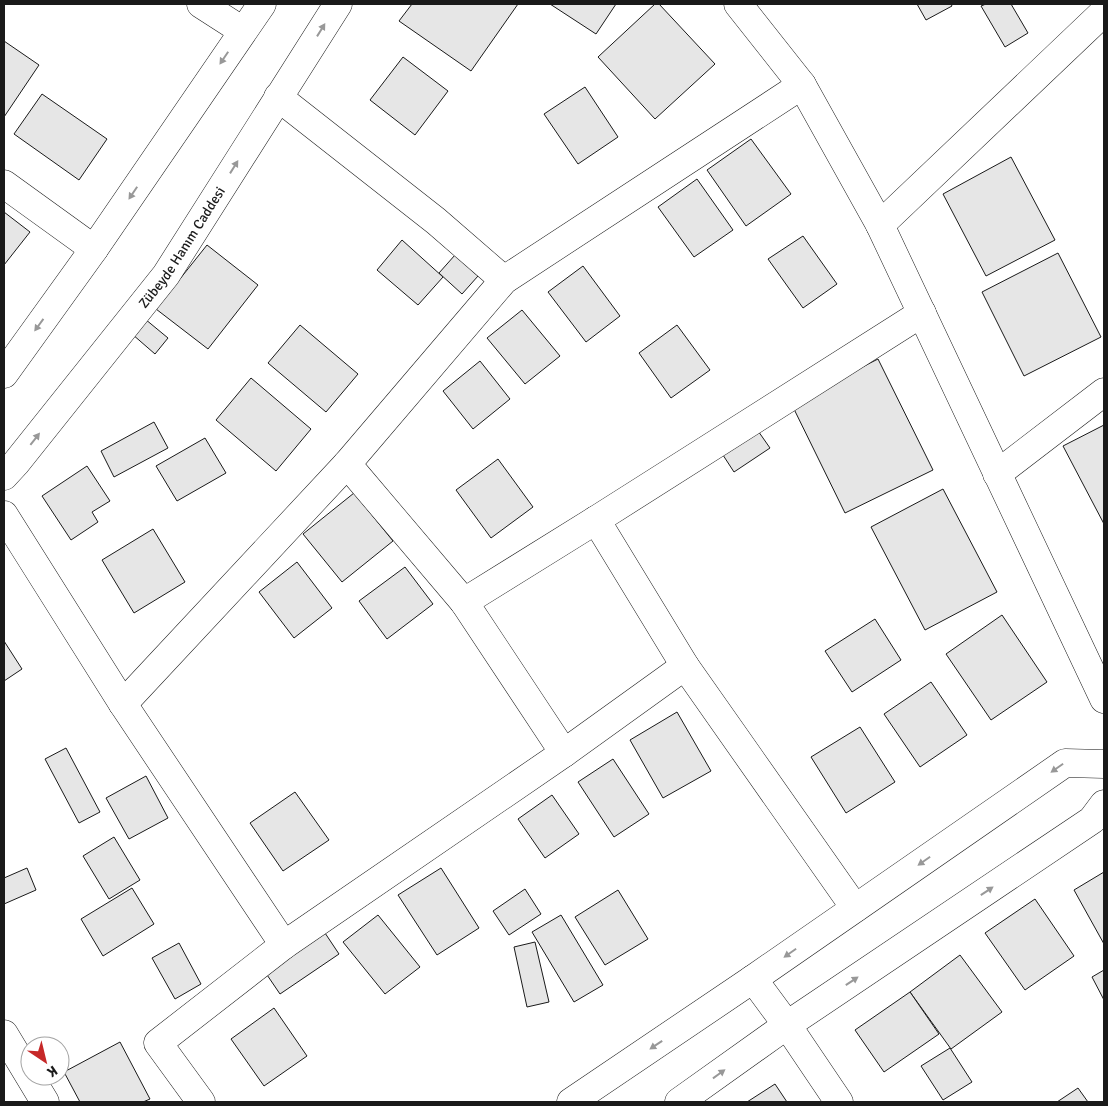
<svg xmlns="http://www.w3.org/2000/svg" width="1108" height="1106" font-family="Signika,sans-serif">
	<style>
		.building { fill: #e6e6e6; stroke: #1a1a1a }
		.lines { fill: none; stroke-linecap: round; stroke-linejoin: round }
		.minor-casing { stroke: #1a1a1a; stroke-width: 29 }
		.major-casing { stroke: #1a1a1a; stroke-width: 29 }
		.minor { stroke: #fff; stroke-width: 28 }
		.major { stroke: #fff; stroke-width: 28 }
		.oneway { fill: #989898 }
		.labels { text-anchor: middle; stroke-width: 4; stroke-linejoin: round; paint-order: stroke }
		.street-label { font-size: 14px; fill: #1a1a1a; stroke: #fff }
	</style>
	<rect width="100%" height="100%" fill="#fff"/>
	<!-- building -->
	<g class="building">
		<path d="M412 4H518L471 71 399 21Z"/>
		<path d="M550 4H616L596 34Z"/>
		<path d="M655 4H659L715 64 655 119 598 57Z"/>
		<path d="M917 4H951L952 6 926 20Z"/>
		<path d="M986 4H1011L1028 33 1005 47 981 6Z"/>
		<path d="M4 41 39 65 4 117Z"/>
		<path d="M403 57 448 91 415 135 370 100Z"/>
		<path d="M585 87 618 137 578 164 544 114Z"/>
		<path d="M42 94 107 139 79 180 14 134Z"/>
		<path d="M751 139 791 194 746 226 707 170Z"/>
		<path d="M1011 157 1055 240 986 276 943 194Z"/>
		<path d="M697 179 733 230 694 257 658 207Z"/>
		<path d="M4 212 30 232 4 265Z"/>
		<path d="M803 236 837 284 803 308 768 259Z"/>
		<path d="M402 240 443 277 418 305 377 270Z"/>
		<path d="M207 245 258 285 208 349 156 309Z"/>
		<path d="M1058 253 1101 337 1024 376 982 292Z"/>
		<path d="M455 255 478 276 462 294 439 273Z"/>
		<path d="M583 266 620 316 586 342 548 292Z"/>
		<path d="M522 310 560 356 525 384 487 338Z"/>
		<path d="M145 319 168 338 155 354 132 334Z"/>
		<path d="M300 325 358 374 326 412 268 363Z"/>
		<path d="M677 325 710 370 671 398 639 353Z"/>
		<path d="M878 359 933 470 845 513 791 403Z"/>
		<path d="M480 361 510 399 473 429 443 391Z"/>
		<path d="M251 378 311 429 276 471 216 420Z"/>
		<path d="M154 422 168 448 114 477 101 451Z"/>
		<path d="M1104 425V524L1063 446Z"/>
		<path d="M756 428 770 448 734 472 721 452Z"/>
		<path d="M205 438 226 473 177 501 156 466Z"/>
		<path d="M498 459 533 507 491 538 456 490Z"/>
		<path d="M87 466 110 501 92 512 98 522 71 540 42 496Z"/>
		<path d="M943 489 997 592 925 630 871 527Z"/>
		<path d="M354 493 393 541 342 582 303 534Z"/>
		<path d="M153 529 185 582 134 613 102 560Z"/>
		<path d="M297 562 332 608 294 638 259 592Z"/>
		<path d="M405 567 433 604 387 639 359 601Z"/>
		<path d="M1002 615 1047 682 991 720 946 654Z"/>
		<path d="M875 619 901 660 852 692 825 651Z"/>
		<path d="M4 641 22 669 4 681Z"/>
		<path d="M931 682 967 735 920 767 884 714Z"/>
		<path d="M677 712 711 771 663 798 630 740Z"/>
		<path d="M860 727 895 782 846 813 811 757Z"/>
		<path d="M66 748 100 812 79 823 45 759Z"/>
		<path d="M613 759 649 814 614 837 578 782Z"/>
		<path d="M146 776 168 818 129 839 106 798Z"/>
		<path d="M295 792 329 840 283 871 250 823Z"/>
		<path d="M552 795 579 834 545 858 518 819Z"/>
		<path d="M114 837 140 880 109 899 83 856Z"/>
		<path d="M27 868 36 890 4 904V878Z"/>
		<path d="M441 868 479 928 437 955 398 895Z"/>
		<path d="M1104 872V944L1074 890Z"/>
		<path d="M132 888 154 924 103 956 81 919Z"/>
		<path d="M525 889 541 914 509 935 493 911Z"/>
		<path d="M618 890 648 939 605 965 575 917Z"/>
		<path d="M1035 899 1074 956 1025 990 985 933Z"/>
		<path d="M378 915 420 967 385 994 343 942Z"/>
		<path d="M561 915 603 985 574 1002 532 932Z"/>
		<path d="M323 930 339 954 280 994 263 969Z"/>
		<path d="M535 942 549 1002 527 1007 514 947Z"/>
		<path d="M179 943 201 984 175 999 152 958Z"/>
		<path d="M960 955 1002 1012 951 1049 910 992Z"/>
		<path d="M1104 970V1000L1092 977Z"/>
		<path d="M910 992 939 1034 884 1072 855 1030Z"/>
		<path d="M274 1008 307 1056 264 1086 231 1039Z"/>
		<path d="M120 1042 150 1099 143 1102H80L64 1072Z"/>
		<path d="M950 1048 972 1082 943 1100 921 1066Z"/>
		<path d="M775 1084 787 1102H747Z"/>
		<path d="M1078 1088 1088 1102H1057Z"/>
	</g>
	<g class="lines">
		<defs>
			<g id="minor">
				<path d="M201 4 243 31"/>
				<path d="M738 4 802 85 880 225 1104 699"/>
				<path d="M278 97 436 221 504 280"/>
				<path d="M4 184 94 249"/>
				<path d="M880 225 1104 12"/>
				<path d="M347 464 464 602 564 753"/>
				<path d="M997 474 1104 392"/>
				<path d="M4 515 123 704 284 945"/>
				<path d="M596 520 685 666 855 908"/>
				<path d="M464 602 596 520 922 313"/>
				<path d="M123 704 347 464 504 280 802 85"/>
				<path d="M753 979 787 1025 839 1102"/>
				<path d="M4 1034 45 1102"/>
				<path d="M201 1102 158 1043 284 945 564 753 685 666"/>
				<path d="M571 1102 753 979 1065 763 1104 764"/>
				<path d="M679 1102 787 1025 1092 820 1104 804"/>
			</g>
			<g id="major">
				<path d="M4 374 94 249 262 4"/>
				<path id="s1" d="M4 476 16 463 166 275 338 4"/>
			</g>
		</defs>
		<!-- minor casing -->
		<use href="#minor" class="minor-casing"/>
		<!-- major casing -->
		<use href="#major" class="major-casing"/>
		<!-- minor -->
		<use href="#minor" class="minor"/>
		<!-- major -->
		<use href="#major" class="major"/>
	</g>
	<!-- one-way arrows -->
	<defs><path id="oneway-solid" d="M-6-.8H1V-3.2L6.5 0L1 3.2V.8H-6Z" transform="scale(1.25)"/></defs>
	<g class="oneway">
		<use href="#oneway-solid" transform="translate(321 30) rotate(-58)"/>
		<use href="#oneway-solid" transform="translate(224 58) rotate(124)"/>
		<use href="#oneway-solid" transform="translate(234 167) rotate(-58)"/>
		<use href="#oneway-solid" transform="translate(133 193) rotate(124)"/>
		<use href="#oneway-solid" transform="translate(39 325) rotate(126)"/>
		<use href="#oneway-solid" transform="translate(35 439) rotate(-52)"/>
		<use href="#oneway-solid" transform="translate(1057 768) rotate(145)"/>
		<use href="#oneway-solid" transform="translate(924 861) rotate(145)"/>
		<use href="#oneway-solid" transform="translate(987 891) rotate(-34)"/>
		<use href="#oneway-solid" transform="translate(790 953) rotate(145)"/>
		<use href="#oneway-solid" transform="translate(852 981) rotate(-34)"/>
		<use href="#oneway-solid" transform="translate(656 1045) rotate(146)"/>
		<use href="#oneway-solid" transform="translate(719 1074) rotate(-36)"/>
	</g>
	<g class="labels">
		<!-- street labels -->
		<g class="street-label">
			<text dy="5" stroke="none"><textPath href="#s1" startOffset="290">Zübeyde Hanım Caddesi</textPath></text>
		</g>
	</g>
	<!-- border -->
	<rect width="1108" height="1106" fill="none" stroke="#1a1a1a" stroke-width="10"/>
	<!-- north arrow -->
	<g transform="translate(45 1061) rotate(145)"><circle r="24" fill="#ffffff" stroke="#a3a3a3"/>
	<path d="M0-4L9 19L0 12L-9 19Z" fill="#c62828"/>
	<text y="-8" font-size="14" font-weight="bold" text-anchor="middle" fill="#1a1a1a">K</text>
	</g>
</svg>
